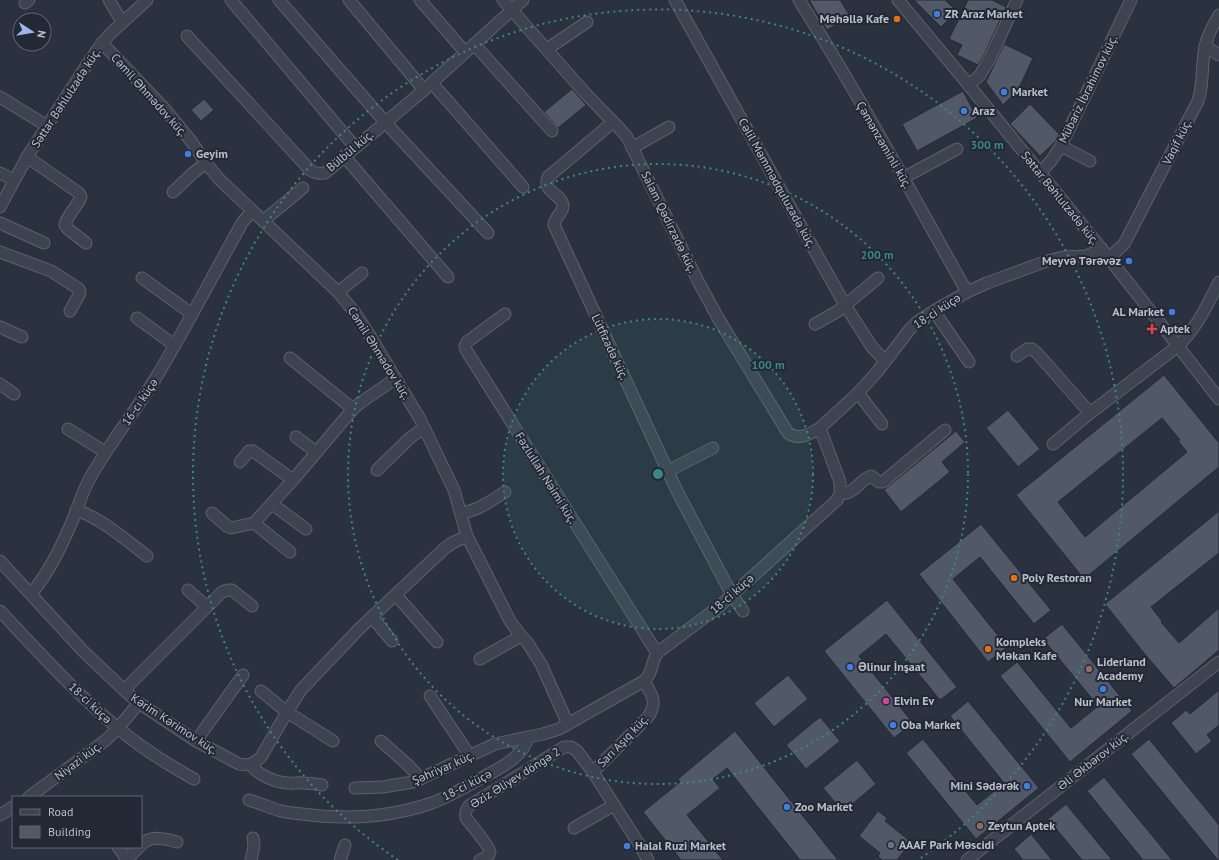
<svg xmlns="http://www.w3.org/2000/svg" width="1219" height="860" font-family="'PT Sans',sans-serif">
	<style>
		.building { fill: #515867; stroke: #252a37; fill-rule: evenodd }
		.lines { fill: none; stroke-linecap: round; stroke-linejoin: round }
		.minor-casing { stroke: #5c616c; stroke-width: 13 }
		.minor { stroke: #3e444f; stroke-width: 11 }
		.ring { fill: none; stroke: #3a8885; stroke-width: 2; stroke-dasharray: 2 4 }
		.shop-dot { fill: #3f7fe0; stroke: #232835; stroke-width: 1.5 }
		.food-dot { fill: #e8710a; stroke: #232835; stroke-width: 1.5 }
		.health-dot { fill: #e0444e; stroke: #232835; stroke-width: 1.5 }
		.education-dot { fill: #8d6e63; stroke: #232835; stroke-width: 1.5 }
		.hotel-dot { fill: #d1479c; stroke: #232835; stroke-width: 1.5 }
		.worship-dot { fill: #6b7280; stroke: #232835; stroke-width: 1.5 }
		.labels { text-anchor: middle; stroke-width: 4; stroke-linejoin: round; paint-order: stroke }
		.poi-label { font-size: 12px; font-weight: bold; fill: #bbbfc9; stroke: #232835; text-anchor: start }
		.street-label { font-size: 12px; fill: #bbbfc9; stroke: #232835 }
		.centre { fill: #3a8885; stroke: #232835; stroke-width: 2 }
		.ring-label { font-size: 12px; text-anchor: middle; font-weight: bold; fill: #3a8885; stroke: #232835; stroke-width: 4; stroke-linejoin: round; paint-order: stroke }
	</style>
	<rect width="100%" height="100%" fill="#2a313f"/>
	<!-- building -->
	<g class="building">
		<path d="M809 0H840L850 16 827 30Z"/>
		<path d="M914 0H945L957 11 941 27Z"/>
		<path d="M968 0H992L1006 7 983 57 978 65 957 55 962 45 949 39Z"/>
		<path d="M1004 44 1033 58 1018 90 1003 105 986 82Z"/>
		<path d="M572 89 586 105 558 128 544 112Z"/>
		<path d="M963 91 977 118 917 151 902 124Z"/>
		<path d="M204 99 214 110 201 121 191 110Z"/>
		<path d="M1030 104 1059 134 1056 141 1040 156 1010 124Z"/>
		<path d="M1164 375 1219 443V467L1084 579 1016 495ZM1162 418 1180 440 1178 441 1187 452 1085 537 1058 502Z"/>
		<path d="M1008 410 1040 449 1018 467 986 428Z"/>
		<path d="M956 431 965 442 942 462 950 472 901 512 884 490Z"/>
		<path d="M1219 511V553L1151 607 1162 621 1161 622 1179 643 1219 608V650L1174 688 1143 652 1105 604Z"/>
		<path d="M981 524 1051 610 1034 624 980 557 953 579 1007 647 988 662 919 574Z"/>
		<path d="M887 600 957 687 940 700 886 634 859 656 913 723 894 738 824 651Z"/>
		<path d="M1062 624 1132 711 1070 762 1000 676 1017 662 1071 728 1098 706 1043 639Z"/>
		<path d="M788 675 808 699 774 727 754 703Z"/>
		<path d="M1219 690V725L1207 735 1212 741 1196 754 1171 723 1186 710 1190 714Z"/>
		<path d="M968 701 1039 788 976 839 906 753 923 739 977 805 1004 783 950 716Z"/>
		<path d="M820 717 840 741 806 769 786 745Z"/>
		<path d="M735 731 838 860H800L727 768 713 779 720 788 687 815 723 860H681L643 812 680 782 678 779Z"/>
		<path d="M1149 739 1219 825V860H1218L1131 754Z"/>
		<path d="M857 760 876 784 843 812 823 788Z"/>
		<path d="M1104 777 1172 860H1143L1087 791Z"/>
		<path d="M1066 804 1112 860H1082L1048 819Z"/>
		<path d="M878 811 887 818 885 821 911 842 897 860H882L878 856 880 853 859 836Z"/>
		<path d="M1031 834 1052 860H1023L1014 849Z"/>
	</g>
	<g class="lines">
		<defs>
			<g id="minor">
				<path d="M109 0 122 22"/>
				<path d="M231 0 355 147"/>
				<path d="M279 0 385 122 488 233"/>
				<path d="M349 0 424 90"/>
				<path d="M420 0 465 52"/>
				<path d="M503 0 586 94 620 129 627 137 697 279 718 318 788 433C800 441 809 434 820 428"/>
				<path d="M675 0 845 305 872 347 885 361"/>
				<path d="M799 0C859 95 912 194 967 292"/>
				<path d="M898 0C1008 131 1115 264 1219 399"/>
				<path d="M25 3 29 0"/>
				<path d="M187 36 310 170C315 173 318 174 325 173L424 90 523 0"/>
				<path d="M102 43 163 107 191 141 206 163 219 179 338 292 355 313 367 331 420 419 454 490 467 536 510 621 521 636 527 642 541 664 568 724"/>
				<path d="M474 44 552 131"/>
				<path d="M1205 46 1219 55"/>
				<path d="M547 49 587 22"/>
				<path d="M432 83 523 187"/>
				<path d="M969 85 980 75 989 60 1017 0"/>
				<path d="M0 97 47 126"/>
				<path d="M613 122 548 177C542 193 562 193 563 206 563 213 554 218 554 225L677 491 732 595 743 611"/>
				<path d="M1061 146 1090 161"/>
				<path d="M632 148 669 127"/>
				<path d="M344 156 448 277"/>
				<path d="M27 157 79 193 81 197C77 207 67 215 65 225L68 229 86 243"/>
				<path d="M0 173 14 180"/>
				<path d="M1040 173 1051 161 1061 146 1131 0"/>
				<path d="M903 178 957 149"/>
				<path d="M173 192 193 173 206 163"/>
				<path d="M0 207 27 157 86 66 102 43 111 33 147 0"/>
				<path d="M263 221 303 188"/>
				<path d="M0 223 44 243"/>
				<path d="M0 252 51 271 79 289 80 293 70 311"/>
				<path d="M1109 258 1124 244 1198 101C1204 84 1201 66 1205 47 1207 36 1213 25 1219 15"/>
				<path d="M142 278 192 314"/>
				<path d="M338 292 362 273"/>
				<path d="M934 311 969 362"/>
				<path d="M505 314 467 342 465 346 466 350 657 653"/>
				<path d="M137 318 174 345"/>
				<path d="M815 324 838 311 878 278"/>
				<path d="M0 327 22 337"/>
				<path d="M1017 356 1027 349H1032L1037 353 1090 413"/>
				<path d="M290 358 353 409"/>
				<path d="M0 384 14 394"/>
				<path d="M858 393 882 424"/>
				<path d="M68 429 105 452"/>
				<path d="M296 437 316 452"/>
				<path d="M1053 444 1090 413 1178 346C1197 328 1207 305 1219 282"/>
				<path d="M240 462 249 451H253L293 480"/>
				<path d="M377 470 411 437 424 428"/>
				<path d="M668 471 713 448"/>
				<path d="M840 494C857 493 858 481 871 476L879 482H883L945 430"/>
				<path d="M272 504 306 529"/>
				<path d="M76 510C103 519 124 539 147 556"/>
				<path d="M212 513 227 526 231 528 254 523 293 480 353 409 360 403 395 379"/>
				<path d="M461 513C478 511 490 501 505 492"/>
				<path d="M254 523 290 552"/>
				<path d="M0 561 83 651 124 690 139 703 196 741 239 764C249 766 254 764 261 757L287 712 301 690 359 629 444 549 452 543 467 536"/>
				<path d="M188 590 207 607"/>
				<path d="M31 594C51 570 64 541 76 512 80 500 84 489 90 478 109 444 134 413 155 379 186 328 213 275 242 223L252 211"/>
				<path d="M396 595 437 642"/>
				<path d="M0 611C38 651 75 693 118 728 141 748 167 764 194 779"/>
				<path d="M372 617 392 641"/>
				<path d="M480 659 521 636"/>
				<path d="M644 681C652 695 658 702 648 717L593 772 639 844 648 860"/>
				<path d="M124 690 222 592 228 590H232L252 606"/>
				<path d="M261 691 287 712 333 741"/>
				<path d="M430 696 470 756"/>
				<path d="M196 741 243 675"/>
				<path d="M381 741 407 764 421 779"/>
				<path d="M251 765C258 775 275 782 287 783 292 784 298 782 303 783 309 783 316 784 322 785"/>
				<path d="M355 788 383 787 413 782 495 744 528 737"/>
				<path d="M29 797 106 740 118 728 139 703"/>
				<path d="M249 800C260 803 270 808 281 811 288 813 295 813 302 814 345 820 391 817 432 803 451 796 469 785 487 775 502 767 524 756 528 737L543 734 559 729 644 681C653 673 651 663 657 653L721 605 837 500 840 494V482L820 428 858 393 877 372 910 329 917 322 934 311 967 292 987 283 1044 262 1063 257 1086 256 1102 249"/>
				<path d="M0 815 13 807"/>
				<path d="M574 828 614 805"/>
				<path d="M141 845C152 834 164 839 177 842"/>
				<path d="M118 847 127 859"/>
				<path d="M126 860 139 847"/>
				<path d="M251 860 254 846 253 838"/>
				<path d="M340 860 345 845"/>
				<path d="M480 860C484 858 489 857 490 852 490 847 470 823 466 818 465 812 466 809 470 805L500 787 564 747H571L577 751 593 772"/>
				<path d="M967 860 1219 662"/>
			</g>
		</defs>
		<!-- minor casing -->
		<use href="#minor" class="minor-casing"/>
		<!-- minor -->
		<use href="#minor" class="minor"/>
	</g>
	<!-- distance rings -->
	<circle cx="658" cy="474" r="155" fill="#3a8885" fill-opacity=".12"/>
	<g class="ring">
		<circle cx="658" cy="474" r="155"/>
		<circle cx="658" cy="474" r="310"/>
		<path d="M398 860A465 465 0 1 1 918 860"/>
	</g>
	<!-- markers -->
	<g class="shop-dot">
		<circle cx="937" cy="14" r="4"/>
		<circle cx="1004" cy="92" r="4"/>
		<circle cx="964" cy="111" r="4"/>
		<circle cx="188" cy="154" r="4"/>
		<circle cx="1129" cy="261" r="4"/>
		<circle cx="1172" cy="312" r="4"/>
		<circle cx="850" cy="667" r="4"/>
		<circle cx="1103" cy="689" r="4"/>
		<circle cx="893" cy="725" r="4"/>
		<circle cx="1027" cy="786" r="4"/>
		<circle cx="787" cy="807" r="4"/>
		<circle cx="627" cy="846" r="4"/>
	</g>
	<g class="food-dot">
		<circle cx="897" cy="19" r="4"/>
		<circle cx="1014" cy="578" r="4"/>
		<circle cx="988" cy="649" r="4"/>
	</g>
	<path class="health-dot" d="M1150 323h4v4h4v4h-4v4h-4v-4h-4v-4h4z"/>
	<g class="education-dot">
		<circle cx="1089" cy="669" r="4"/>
		<circle cx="980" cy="826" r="4"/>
	</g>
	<circle class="hotel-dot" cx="886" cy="701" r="4"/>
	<circle class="worship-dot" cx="891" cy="845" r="4"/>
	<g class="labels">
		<!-- poi labels -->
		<g class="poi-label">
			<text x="945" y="18">ZR Araz Market</text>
			<text x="889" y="23" text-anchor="end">Məhəllə Kafe</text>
			<text x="1012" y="96">Market</text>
			<text x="972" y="115">Araz</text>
			<text x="196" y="158">Geyim</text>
			<text x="1121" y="265" text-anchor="end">Meyvə Tərəvəz</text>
			<text x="1164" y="316" text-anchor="end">AL Market</text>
			<text x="1160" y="333">Aptek</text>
			<text x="1022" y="582">Poly Restoran</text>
			<text x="996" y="646">Kompleks<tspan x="996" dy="14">Məkan Kafe</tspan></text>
			<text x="1097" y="666">Liderland<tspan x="1097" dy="14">Academy</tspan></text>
			<text x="858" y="671">Əlinur İnşaat</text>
			<text x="894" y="705">Elvin Ev</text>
			<text x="1103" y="706" text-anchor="middle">Nur Market</text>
			<text x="901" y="729">Oba Market</text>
			<text x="1019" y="790" text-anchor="end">Mini Sədərək</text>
			<text x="795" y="811">Zoo Market</text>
			<text x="988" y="830">Zeytun Aptek</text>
			<text x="899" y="849">AAAF Park Məscidi</text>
			<text x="635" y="850">Halal Ruzi Market</text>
		</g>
		<!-- street labels -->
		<g class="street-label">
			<text transform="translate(1088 89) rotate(-64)" y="4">Mübariz İbrahimov küç.</text>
			<text transform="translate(149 95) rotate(48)" y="4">Cəmil Əhmədov küç.</text>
			<text transform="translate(66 98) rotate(-57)" y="4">Səttar Bəhlulzadə küç.</text>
			<text transform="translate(1177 142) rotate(-63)" y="4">Vaqif küç.</text>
			<text transform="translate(884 145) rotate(60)" y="4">Çəmənzəminli küç.</text>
			<text transform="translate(350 151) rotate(-40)" y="4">Bülbül küç.</text>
			<text transform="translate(777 183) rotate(61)" y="4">Cəlil Məmmədquluzadə küç.</text>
			<text transform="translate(1060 198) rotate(51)" y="4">Səttar Bəhlulzadə küç.</text>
			<text transform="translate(669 222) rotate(64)" y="4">Salam Qədirzadə küç.</text>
			<text transform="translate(937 311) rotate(-33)" y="4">18-ci küçə</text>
			<text transform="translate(610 347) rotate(65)" y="4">Lütfizadə küç.</text>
			<text transform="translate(379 353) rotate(58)" y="4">Cəmil Əhmədov küç.</text>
			<text transform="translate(140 402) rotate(-56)" y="4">16-cı küçə</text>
			<text transform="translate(546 478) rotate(58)" y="4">Fəzlullah Nəimi küç.</text>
			<text transform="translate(732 594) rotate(-41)" y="4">18-ci küçə</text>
			<text transform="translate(90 703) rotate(43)" y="4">18-ci küçə</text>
			<text transform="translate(174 724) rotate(33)" y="4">Kərim Kərimov küç.</text>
			<text transform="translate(623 741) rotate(-46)" y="4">Sarı Aşıq küç.</text>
			<text transform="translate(78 761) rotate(-37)" y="4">Niyazi küç.</text>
			<text transform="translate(1093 761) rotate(-38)" y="4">Əli Əkbərov küç.</text>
			<text transform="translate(443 768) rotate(-24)" y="4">Şəhriyar küç.</text>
			<text transform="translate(515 778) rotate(-32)" y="4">Əziz Əliyev döngə 2</text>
			<text transform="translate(467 785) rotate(-27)" y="4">18-ci küçə</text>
		</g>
	</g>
	<circle cx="658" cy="474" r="6" class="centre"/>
	<g class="ring-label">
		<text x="987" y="149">300 m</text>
		<text x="877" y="259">200 m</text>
		<text x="768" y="369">100 m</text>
	</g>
	<!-- legend -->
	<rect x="12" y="796" width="130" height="52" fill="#232835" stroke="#606470"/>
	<rect x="20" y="809" width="20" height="6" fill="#3e444f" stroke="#606470"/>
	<text x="48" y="816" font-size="12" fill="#bbbfc9">Road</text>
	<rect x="20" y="826" width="20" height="12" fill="#515867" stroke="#606470"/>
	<text x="48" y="836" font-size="12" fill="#bbbfc9">Building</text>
	<!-- north arrow -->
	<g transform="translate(32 32) rotate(102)"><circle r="19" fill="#232835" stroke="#606470"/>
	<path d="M0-3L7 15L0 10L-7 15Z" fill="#9eb5eb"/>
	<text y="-6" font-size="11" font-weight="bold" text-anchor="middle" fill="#bbbfc9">N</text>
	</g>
</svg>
